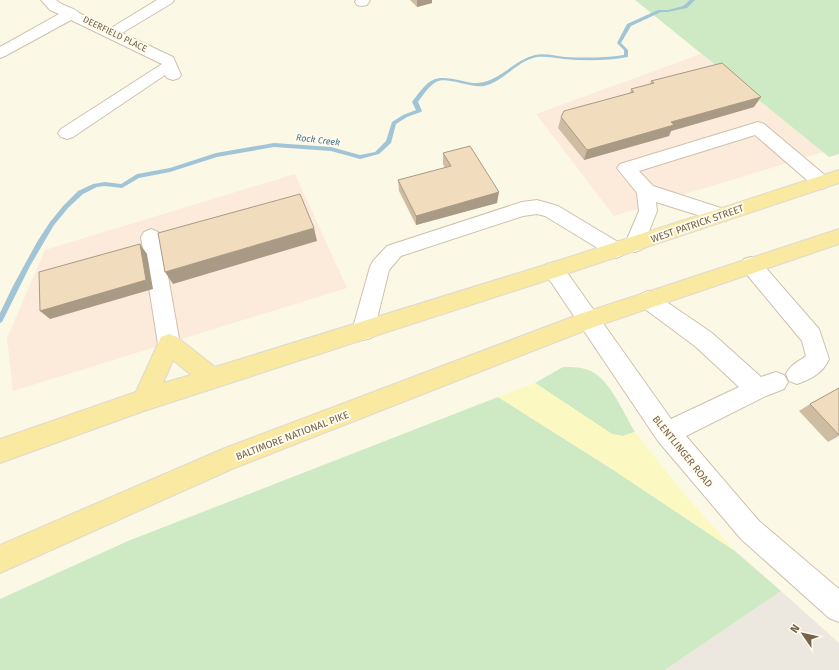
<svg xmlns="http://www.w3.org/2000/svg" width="839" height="670" font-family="'Fira Sans',sans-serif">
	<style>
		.commercial { fill: #fcebda }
		.industrial { fill: #ece8e0 }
		.green { fill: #cdeac5 }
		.sand { fill: #fbf9c1 }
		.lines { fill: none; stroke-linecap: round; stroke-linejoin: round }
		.stream { fill: #a1c5d7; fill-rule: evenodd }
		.minor-casing { stroke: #cec1ad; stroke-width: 2 }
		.major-casing { stroke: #ded9d4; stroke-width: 2 }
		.minor { fill: #fff; fill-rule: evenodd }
		.major { fill: #fae9a0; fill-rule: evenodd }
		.wall { fill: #cfbda3 }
		.shaded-wall { fill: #a99a85 }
		.building { fill: #f1dcbe; stroke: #a99a85 }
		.labels { text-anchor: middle; stroke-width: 4; stroke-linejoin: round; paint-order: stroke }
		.far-street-label { font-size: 9px; fill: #75624b; stroke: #fffbed }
		.far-water-label { font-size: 9px; font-style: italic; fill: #48768f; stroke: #fffbed }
		.street-label { font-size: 10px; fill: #75624b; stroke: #fffbed }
	</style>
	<rect width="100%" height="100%" fill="#fcf8e6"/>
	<!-- commercial -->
	<g class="commercial">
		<path d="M701 54 823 152 614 216 536 114Z"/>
		<path d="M295 174 347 288 13 391 7 338 45 250Z"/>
	</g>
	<!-- industrial -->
	<path class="industrial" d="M781 591 839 643V670H665Z"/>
	<!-- green -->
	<g class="green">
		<path d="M635 0H839V154L829 157Z"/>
		<path d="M563 367C573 367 582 367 591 371 611 381 624 414 635 432L623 436 612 434 535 383Z"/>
		<path d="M498 397 615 471 735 551 781 591 665 670H0V599L128 541Z"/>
	</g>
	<!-- sand -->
	<path class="sand" d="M535 383 612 434 623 436 635 432 680 489 735 551 615 471 498 397Z"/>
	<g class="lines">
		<!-- stream -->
		<path class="stream" d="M690 0H695L687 8 668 12H661L631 26 621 43 628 50V57C607 61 585 61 564 59 555 58 546 56 537 57 516 61 504 82 484 86 469 88 446 76 436 82 428 87 423 95 418 102L422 111 421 112 407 117 396 124 391 143 379 154 360 159 331 151 274 147 217 157 170 172 139 178 122 188 105 186 97 187 83 194 68 208 54 225 30 266 2 322 0 323V313L13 286 37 242 50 222 64 205 78 191 93 184 105 182 121 184 137 174 170 168 216 153 274 143 331 147 360 155 375 152 386 141 392 122 403 115 416 110 412 102C430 78 433 74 463 81 470 83 477 84 484 82 503 77 515 60 535 55 545 53 555 56 565 57 585 58 605 58 624 55V50L617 43 627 24 658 10H668L683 6Z"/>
		<defs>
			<g id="minor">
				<path d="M41 0H56C63 7 76 8 79 13L111 28 157 0H174L172 3 122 33 173 57 181 75 179 78 173 80 167 78 165 75 73 137 67 139 61 137 58 133 61 129 162 64 71 20 5 56 0 58V47L59 14 50 10Z"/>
				<path d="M356 0H370L367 5 362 6 357 5 355 2Z"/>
				<path d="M758 122 764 124 827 177 830 182 827 187 821 189 815 187 755 135 639 171 653 186 727 210 730 215 727 220 720 222 656 202 657 211 642 249 635 252 628 249 625 244 639 211 637 193 617 168 620 164Z"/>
				<path d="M537 200 558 206 623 245 626 250 623 255 616 258 609 255 545 216 537 214 523 216 401 256 389 270 374 331 371 338 363 340 355 338 352 331 370 267 373 261 387 246 522 202Z"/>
				<path d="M151 229 158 232 161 237 180 344 177 351 169 354 161 351 158 344 141 237 144 232Z"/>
				<path d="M751 257 758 259 819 329 829 359C823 373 811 379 797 384L789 381 786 374C790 365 798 362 806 356L802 341 744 271 741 265 744 259Z"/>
				<path d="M554 262 561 264 671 419 739 387 696 347 641 306 637 300 641 294 648 291 655 294 712 333 761 377 776 372 784 375 788 382 784 389 766 396 686 436 759 521 839 589V622L829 618 741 539 658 441 547 276 544 270 547 264Z"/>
			</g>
			<g id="major">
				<path d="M839 170V183L554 278 144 411 0 463V439L136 392 161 337 169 334 177 337 215 367 554 262ZM173 360 191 375 163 383Z"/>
				<path d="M839 229V244L594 327 232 469 0 573V545L225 448 580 314Z"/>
			</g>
		</defs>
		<!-- minor casing -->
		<use href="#minor" class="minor-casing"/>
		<!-- major casing -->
		<use href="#major" class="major-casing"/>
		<!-- minor -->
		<use href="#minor" class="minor"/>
		<!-- major -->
		<use href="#major" class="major"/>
	</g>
	<!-- wall -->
	<g class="wall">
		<path d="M410 0H432V3L417 7Z"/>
		<path d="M651 81 754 107 671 131 669 136 584 160 558 128 561 117 630 93 631 89 650 84Z"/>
		<path d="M443 153 497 203 416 225 399 191 398 180 445 168 443 164Z"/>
		<path d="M839 388V436L828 442 799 411 810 404Z"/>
	</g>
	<!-- shaded-wall -->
	<g class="shaded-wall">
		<path d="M417 0H432V3L417 7Z"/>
		<path d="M761 97 754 107 671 131 669 136 584 160 587 150 671 122Z"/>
		<path d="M499 192 497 203 416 225V216Z"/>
		<path d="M314 228 317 241 173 284 165 272Z"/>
		<path d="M140 244 147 254 153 289 50 319 40 311Z"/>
	</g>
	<!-- building -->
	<g class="building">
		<path d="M722 63 761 97 671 122 674 125 587 150 561 117 564 111 634 92 631 89 654 83 651 81Z"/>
		<path d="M470 146 499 192 416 216 398 180 451 166 443 153Z"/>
		<path d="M300 194 314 228 165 272 158 233Z"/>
		<path d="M140 244 146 280 40 311 39 272Z"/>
		<path d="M839 388V435L810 404Z"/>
	</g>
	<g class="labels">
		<!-- far-street labels -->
		<g class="far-street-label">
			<text transform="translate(115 34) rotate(26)" y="3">DEERFIELD PLACE</text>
		</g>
		<!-- far-water labels -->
		<g class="far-water-label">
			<text transform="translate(318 140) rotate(7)" y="3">Rock Creek</text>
		</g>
		<!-- street labels -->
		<g class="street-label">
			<text transform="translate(697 223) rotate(-19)" y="4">WEST PATRICK STREET</text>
			<text transform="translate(292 435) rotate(-21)" y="4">BALTIMORE NATIONAL PIKE</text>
			<text transform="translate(683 451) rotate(51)" y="4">BLENTLINGER ROAD</text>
		</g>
	</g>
	<!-- north arrow -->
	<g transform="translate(803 634) rotate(304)" stroke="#fffbed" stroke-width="3" paint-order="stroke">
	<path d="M0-3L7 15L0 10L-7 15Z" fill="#75624b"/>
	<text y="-6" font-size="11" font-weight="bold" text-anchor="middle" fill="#75624b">N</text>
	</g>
</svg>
